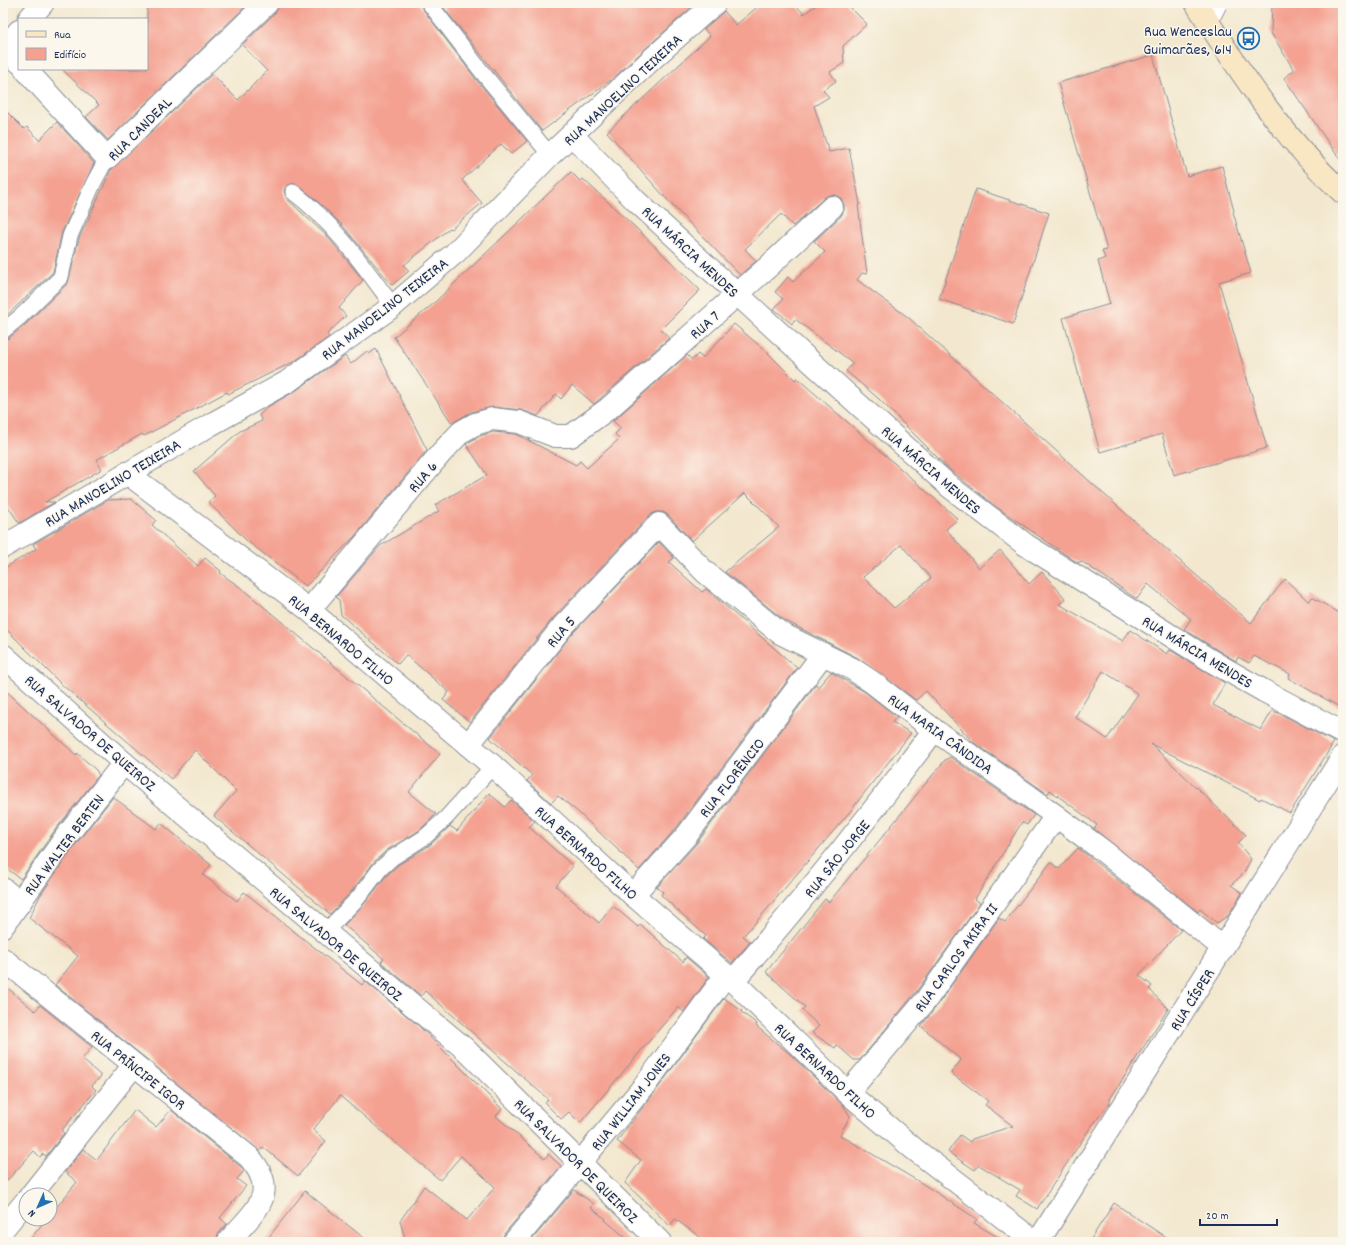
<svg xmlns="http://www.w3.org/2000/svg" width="1346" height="1245" font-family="Dekko,sans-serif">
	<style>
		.building { fill: #f4a191; fill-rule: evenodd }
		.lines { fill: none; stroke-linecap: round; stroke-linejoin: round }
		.lane-casing { stroke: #878c96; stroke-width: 17 }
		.street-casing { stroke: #878c96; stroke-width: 24 }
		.secondary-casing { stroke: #878c96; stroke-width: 24 }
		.lane { stroke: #fff; stroke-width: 15 }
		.street { stroke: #fff; stroke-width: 22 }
		.secondary { stroke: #f9e7c3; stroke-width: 22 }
		.labels { text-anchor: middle; stroke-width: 3; stroke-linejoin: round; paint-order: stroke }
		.poi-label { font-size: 16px; fill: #1b2f5e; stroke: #fbf7ec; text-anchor: end }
		.street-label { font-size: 16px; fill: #1b2f5e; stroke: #fbf7ec }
	</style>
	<rect width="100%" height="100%" fill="#fbf7ec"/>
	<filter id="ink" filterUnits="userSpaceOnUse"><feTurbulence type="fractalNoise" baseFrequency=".025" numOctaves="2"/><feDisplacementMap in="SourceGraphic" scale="8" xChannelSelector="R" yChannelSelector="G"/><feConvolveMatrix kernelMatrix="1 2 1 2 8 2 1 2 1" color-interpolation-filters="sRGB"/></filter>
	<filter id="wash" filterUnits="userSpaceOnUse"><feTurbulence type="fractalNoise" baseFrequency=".012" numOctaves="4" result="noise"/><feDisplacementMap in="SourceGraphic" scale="16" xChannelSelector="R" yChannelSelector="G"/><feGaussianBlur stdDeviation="0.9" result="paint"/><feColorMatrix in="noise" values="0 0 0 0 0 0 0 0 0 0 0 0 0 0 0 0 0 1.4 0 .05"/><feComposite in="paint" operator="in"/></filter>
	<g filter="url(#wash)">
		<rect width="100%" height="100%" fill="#f3e8cf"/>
		<g id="blocks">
			<!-- building -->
			<g class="building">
				<path d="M147 3H249L108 140 86 117 99 105 62 69H147Z"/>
				<path d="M279 3H420L422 8 475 78 527 141 511 154 501 144 462 180 482 203 451 229 450 228 404 265 409 271 392 285 342 225 314 198 295 183 286 186 284 191 287 199 328 237 363 280 339 308 346 316 327 334 329 337 295 361 228 394 227 392 144 436 142 434 96 460 102 469 45 502H55L19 523 3 499V340L9 338 26 324 68 283 79 239 111 170 212 74 238 100 267 71 242 45 276 12Z"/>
				<path d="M440 3H696L611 80 542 131Z"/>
				<path d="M762 3H794L804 14 819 3H846L867 24 843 46 844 63 830 72 836 81 823 90 829 97 814 106 829 152 849 148 860 204 858 205 867 274 862 273 857 280 909 318 1116 505 1251 623 1285 579 1309 602 1312 597 1343 615V709L1288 678 1290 674 1254 656 1249 663 1238 657 1236 661 1219 651 1184 629 1191 619 1148 584 1137 599 1081 561 1079 563 1072 559 995 506 949 469 879 399 846 371 853 363 795 319 792 324 774 309 783 299 775 292 788 277 793 282 825 252 814 241 841 216 844 210V205L841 198 835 195H829L824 198 793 226 781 214 745 249 756 261 740 275 671 204 607 132 710 36 704 29 724 11 736 25Z"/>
				<path d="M1272 3H1343V164L1284 78 1294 70 1271 33Z"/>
				<path d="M1153 55 1187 176 1222 166 1234 211 1233 212 1251 273 1219 282 1267 448 1174 475 1162 434 1100 452 1063 318 1110 304 1098 261 1105 258 1102 251 1107 250 1058 83Z"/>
				<path d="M3 108 24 129 27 127 39 140 57 122 94 163 62 232 53 272 3 319Z"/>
				<path d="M571 172 580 181 583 179 636 228 700 290 661 329 669 338 594 404 572 385 561 399 556 394 538 416 521 410 493 407 471 412 452 423 394 337 434 303Z"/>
				<path d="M976 189 1049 213 1013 324 939 299Z"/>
				<path d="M734 324 767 352 795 380 797 378 958 519 946 529 979 568 1000 550 1029 584 1042 572 1066 599 1059 604 1123 641 1130 630 1167 654 1170 650 1225 683 1213 705 1261 730 1272 711 1279 713 1334 742 1290 813 1261 798 1260 800 1151 744 1246 835 1238 843 1251 859 1244 873 1231 885 1242 893 1228 916 1217 923 1200 909 1198 912 1094 829 1097 825 1050 790 1048 794 973 742 926 691 916 700 858 658 784 620 725 572 779 527 745 493 692 541 668 515 663 512H656L650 515 553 618 470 722 443 700 449 692 406 655 398 664 341 615 339 600 336 597 380 546 439 511 435 505 487 475 466 444 469 442 480 436 493 432 516 434 576 465 580 461 587 468 619 439 615 434 621 428 613 421 687 355 692 360 698 354 703 358ZM901 545 931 578 894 608 863 577ZM1103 671 1138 694 1107 739 1075 717Z"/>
				<path d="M376 349 427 450 355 536 306 586 247 541 208 502 215 496 194 471 240 431 262 421 259 415 269 406 294 392 345 356 351 364 367 351 369 354Z"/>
				<path d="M131 499 156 520 152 525 198 566 205 558 221 571 220 573 240 587 440 754 409 792 436 814 420 830 387 850 374 862 351 892 330 914 214 816 236 791 195 750 171 779 60 683 3 626V569L36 549 33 544 108 500Z"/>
				<path d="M659 542 674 558 669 562 702 592 706 589 797 668 677 827 639 870 578 812 558 796 551 803 527 781 532 775 490 738 572 634Z"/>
				<path d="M831 672 865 692 897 717 892 722 911 733 848 814 756 922 743 936 750 942 732 963 703 939 706 936 661 895 663 892 657 887 697 843 816 684 818 687Z"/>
				<path d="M3 688 76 755 77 753 96 770 99 775 55 830 21 879 3 866Z"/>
				<path d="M950 757 1034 815 1027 825 1022 822 975 899 980 903 916 992 860 1060H854L837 1045 835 1048 812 1033 819 1026 802 1010 805 1007 766 972 825 899 829 902 945 760Z"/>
				<path d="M489 793 505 807 511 800 535 821 529 827 573 866 556 886 599 923 613 906 638 927 640 924 683 962 686 957 709 977 684 1012 678 1007 580 1123 569 1112 561 1119 545 1103 548 1099 425 991 421 996 381 962 384 959 344 925 365 903 387 875 398 865 430 845 450 826 457 831Z"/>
				<path d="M113 797 156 829 161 823 211 865 203 875 237 901 244 892 362 985 365 981 419 1026 502 1109 496 1116 545 1159 548 1154 561 1166 504 1234 502 1242H406L400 1221 424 1186 467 1220 495 1187 461 1156 440 1180 340 1096 313 1130 326 1141 298 1176 263 1147 260 1151 55 985 78 956 29 918 40 896 75 845Z"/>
				<path d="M1078 848 1181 930 1139 975 1152 986 1149 989 1168 1009 1110 1099V1103L1090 1128 1037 1209 1016 1196 1020 1190 979 1165 975 1170 948 1152 960 1135 970 1142 972 1139 1013 1126 985 1105 988 1101 951 1073 961 1060 921 1026 936 1007 999 918 1005 922 1051 862 1059 869Z"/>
				<path d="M3 984 35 1011 40 1005 92 1047 82 1059 101 1076 92 1086 96 1090 61 1131 64 1133 46 1156 43 1154 40 1157 34 1151 3 1185Z"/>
				<path d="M724 998 742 1011 741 1012 757 1024 756 1026 791 1055 843 1105 850 1116 840 1135 923 1184 977 1219 974 1223 1006 1242H707L675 1219 670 1226 625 1183 641 1160 617 1141 655 1092Z"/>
				<path d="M135 1110 156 1127 171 1110 240 1166 244 1171 237 1179 246 1186 220 1218 227 1224 218 1234 216 1242H28L46 1219H50V1215L77 1182 65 1172 83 1149 97 1160Z"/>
				<path d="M574 1190 594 1204 591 1208 606 1219 605 1220 631 1242H530Z"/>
				<path d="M305 1191 369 1242H265Z"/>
				<path d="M1114 1203 1173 1242H1089Z"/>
			</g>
		</g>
	</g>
	<g filter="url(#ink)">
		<use href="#blocks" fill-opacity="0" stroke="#878c96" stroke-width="1"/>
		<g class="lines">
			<defs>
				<g id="lane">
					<path d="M429 3 482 72 550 155"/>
					<path d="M293 192C334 223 363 265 393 306"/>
					<path d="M3 331 20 317 61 277 70 236 94 182 107 158"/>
					<path d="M325 932 358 898 380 869 392 858 425 837 446 818 493 766"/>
				</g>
				<g id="street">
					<path d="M29 19 43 3"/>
					<path d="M1207 20 1216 3"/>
					<path d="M3 46 19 62"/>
					<path d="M5 48 19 31"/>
					<path d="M25 69 107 158 267 3"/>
					<path d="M572 135 635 200 798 350 950 487 1026 545 1213 662 1264 691 1343 733"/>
					<path d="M127 473 309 610 493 766 633 895 733 981 848 1093 914 1149 1035 1242"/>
					<path d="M3 547 210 425 287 382 393 306 455 253 550 155 652 59 715 3"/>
					<path d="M309 610 442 452 461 432 475 424 492 419 519 422 555 436H571L609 408 769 266 832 207"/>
					<path d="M3 655 124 763 465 1049 660 1242"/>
					<path d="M468 745 563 626 659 524 705 572 780 633 851 668 872 682 934 730 1029 796 1102 850 1223 948"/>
					<path d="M3 889 20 903"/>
					<path d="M633 895 687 835 823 654"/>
					<path d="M3 926 65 838 124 763"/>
					<path d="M3 959 249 1157C282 1194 253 1212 228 1242"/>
					<path d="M733 981C803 900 870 816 934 730"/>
					<path d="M848 1093 926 1000 1056 816"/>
					<path d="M31 1195 134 1065"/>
					<path d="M3 1229 26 1201"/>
					<path d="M514 1242 645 1085 726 975"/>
					<path d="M1038 1242 1343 756"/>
				</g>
				<path id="secondary" d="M1196 3C1239 71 1284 139 1343 193"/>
			</defs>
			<!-- lane casing -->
			<use href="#lane" class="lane-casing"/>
			<!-- street casing -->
			<use href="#street" class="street-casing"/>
			<!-- secondary casing -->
			<use href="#secondary" class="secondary-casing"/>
			<!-- lane -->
			<use href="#lane" class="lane"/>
			<!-- street -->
			<use href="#street" class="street"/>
			<!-- secondary -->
			<use href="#secondary" class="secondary"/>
		</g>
	</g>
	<!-- icons -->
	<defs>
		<symbol id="bus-ring" viewBox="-11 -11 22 22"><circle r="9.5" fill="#fbf7ec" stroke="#1f6fb2" stroke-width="1.5"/><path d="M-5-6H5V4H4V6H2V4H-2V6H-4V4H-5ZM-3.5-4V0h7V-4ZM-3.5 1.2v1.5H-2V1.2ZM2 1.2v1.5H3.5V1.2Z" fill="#1f6fb2"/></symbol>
	</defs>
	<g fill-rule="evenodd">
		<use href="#bus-ring" x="1236" y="26" width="25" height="25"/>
	</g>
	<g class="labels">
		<!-- poi labels -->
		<g class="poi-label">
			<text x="1232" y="36">Rua Wenceslau<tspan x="1232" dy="18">Guimarães, 614</tspan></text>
		</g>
		<!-- street labels -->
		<g class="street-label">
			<text transform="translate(622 89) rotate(-43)" y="6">RUA MANOELINO TEIXEIRA</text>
			<text transform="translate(139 128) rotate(-45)" y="6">RUA CANDEAL</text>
			<text transform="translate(691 251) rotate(43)" y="6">RUA MÁRCIA MENDES</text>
			<text transform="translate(384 308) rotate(-38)" y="6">RUA MANOELINO TEIXEIRA</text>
			<text transform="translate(704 324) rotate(-42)" y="6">RUA 7</text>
			<text transform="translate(932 469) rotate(41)" y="6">RUA MÁRCIA MENDES</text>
			<text transform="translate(422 476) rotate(-50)" y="6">RUA 6</text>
			<text transform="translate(112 482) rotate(-31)" y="6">RUA MANOELINO TEIXEIRA</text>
			<text transform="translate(560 631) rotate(-50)" y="6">RUA 5</text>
			<text transform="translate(342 639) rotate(40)" y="6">RUA BERNARDO FILHO</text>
			<text transform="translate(1198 651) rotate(31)" y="6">RUA MÁRCIA MENDES</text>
			<text transform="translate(91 732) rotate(41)" y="6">RUA SALVADOR DE QUEIROZ</text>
			<text transform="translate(941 733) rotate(36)" y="6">RUA MARIA CÂNDIDA</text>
			<text transform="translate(731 777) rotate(-52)" y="6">RUA FLORÊNCIO</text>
			<text transform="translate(63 844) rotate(-53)" y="6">RUA WALTER BERTEN</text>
			<text transform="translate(587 852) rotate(42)" y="6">RUA BERNARDO FILHO</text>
			<text transform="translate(836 858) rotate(-51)" y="6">RUA SÃO JORGE</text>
			<text transform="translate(337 943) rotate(40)" y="6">RUA SALVADOR DE QUEIROZ</text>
			<text transform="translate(955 957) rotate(-54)" y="6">RUA CARLOS AKIRA II</text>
			<text transform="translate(1191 999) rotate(-58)" y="6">RUA CÍSPER</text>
			<text transform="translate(139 1069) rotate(39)" y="6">RUA PRÍNCIPE IGOR</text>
			<text transform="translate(826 1070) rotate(43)" y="6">RUA BERNARDO FILHO</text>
			<text transform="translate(630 1101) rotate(-52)" y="6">RUA WILLIAM JONES</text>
			<text transform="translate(577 1160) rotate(45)" y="6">RUA SALVADOR DE QUEIROZ</text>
		</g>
	</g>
	<!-- margin -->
	<rect width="1346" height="1245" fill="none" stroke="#fbf7ec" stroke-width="16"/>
	<!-- legend -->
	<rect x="18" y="18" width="130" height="52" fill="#fbf7ec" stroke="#a1a7b3"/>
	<rect x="26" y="31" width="20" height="6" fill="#f9e7c3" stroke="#a1a7b3"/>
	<text x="54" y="38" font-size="12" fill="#1b2f5e">Rua</text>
	<rect x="26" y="48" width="20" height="12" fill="#f4a191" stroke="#a1a7b3"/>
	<text x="54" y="58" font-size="12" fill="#1b2f5e">Edifício</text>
	<!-- north arrow -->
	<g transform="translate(38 1207) rotate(225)"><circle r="19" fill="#fbf7ec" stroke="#a1a7b3"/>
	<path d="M0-3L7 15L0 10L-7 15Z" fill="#1f6fb2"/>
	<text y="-6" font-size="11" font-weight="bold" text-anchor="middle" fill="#1b2f5e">N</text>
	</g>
	<!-- scale -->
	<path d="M1200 1219v6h77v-6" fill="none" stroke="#1b2f5e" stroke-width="2"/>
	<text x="1206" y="1219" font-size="12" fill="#1b2f5e" stroke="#fbf7ec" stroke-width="3" paint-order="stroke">20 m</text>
</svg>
